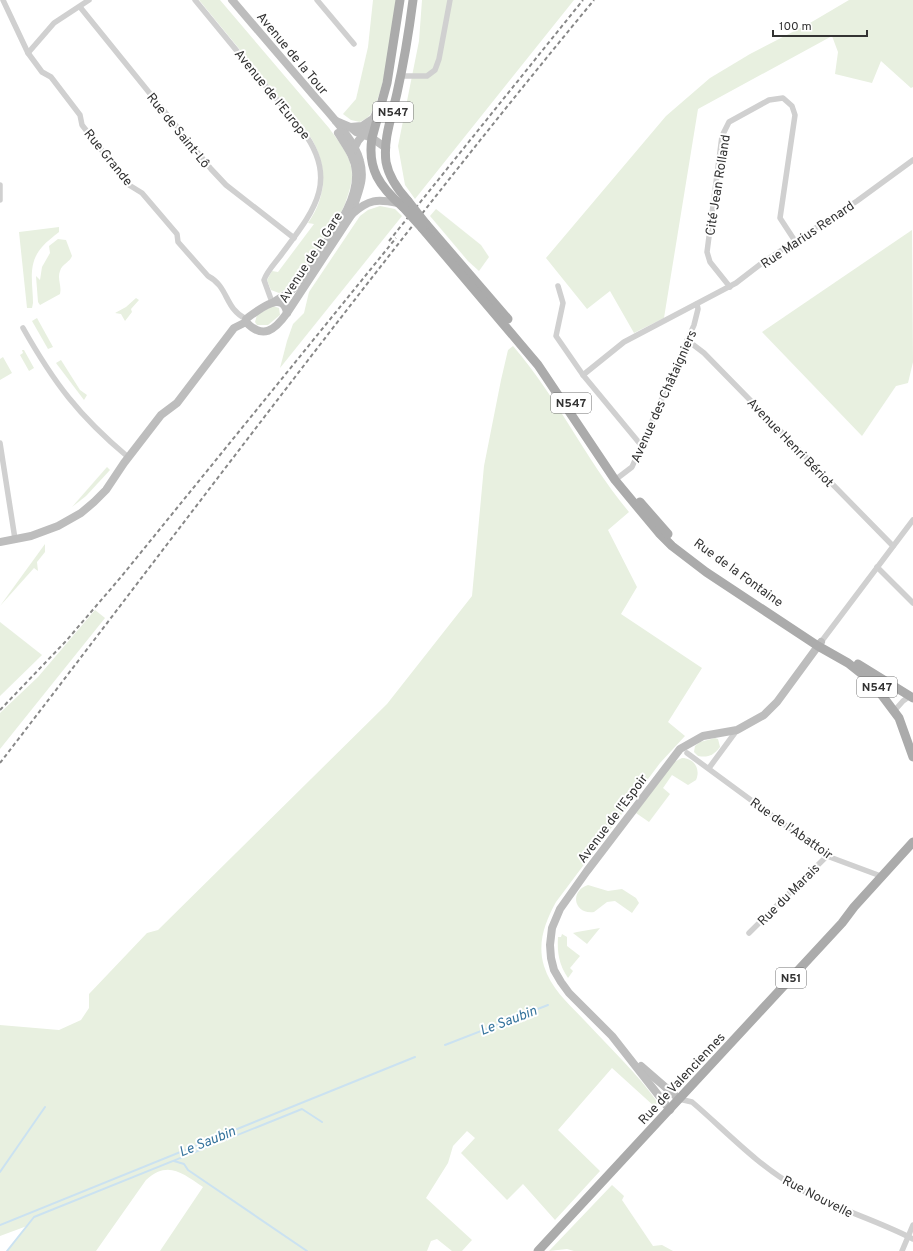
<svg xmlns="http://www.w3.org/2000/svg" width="913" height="1251" font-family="Overpass,sans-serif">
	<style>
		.green { fill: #e8f0e0 }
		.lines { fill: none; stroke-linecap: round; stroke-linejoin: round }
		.stream { stroke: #cbe2f1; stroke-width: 2 }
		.street { stroke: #d0d0d0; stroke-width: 5.5 }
		.secondary { stroke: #bdbdbd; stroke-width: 8 }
		.primary { stroke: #ababab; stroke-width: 9 }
		.rail { stroke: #888; stroke-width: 2; stroke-dasharray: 4 3; stroke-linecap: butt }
		.primary-bridge { stroke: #ababab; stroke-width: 9 }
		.labels { text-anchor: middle; stroke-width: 4; stroke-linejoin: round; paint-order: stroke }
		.shield { fill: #fff; stroke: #707070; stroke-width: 1 }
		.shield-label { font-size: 12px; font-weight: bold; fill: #333 }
		.street-label { font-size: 13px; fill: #333; stroke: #fff }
		.water-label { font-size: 14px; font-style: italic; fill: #37759e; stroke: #fff }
	</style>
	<rect width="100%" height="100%" fill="#fff"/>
	<!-- green -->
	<g class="green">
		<path d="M199 0H220L329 128C339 142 352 157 352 175 352 184 348 195 345 204 336 224 298 286 279 293L271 290 267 280 272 271 278 272 314 224 308 223C330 192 327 158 305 129Z"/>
		<path d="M373 0H396C392 30 386 91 370 115 368 118 363 120 360 122L351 120 343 114 356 99 368 47Z"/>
		<path d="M422 0H574L415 199 405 185 398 146 419 41Z"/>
		<path d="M849 0H913V87L911 88 881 61 872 83 835 74 838 52 832 36 698 109 664 318 634 333 610 291 587 309 546 258 666 116 710 78 750 54 810 23Z"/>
		<path d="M380 206 395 209 402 216 280 368 287 341 293 324 304 313 309 292 360 216 368 210Z"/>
		<path d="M436 209 481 245 489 257 479 271 468 261 430 216Z"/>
		<path d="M59 227V232C53 237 47 241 42 247 27 264 33 283 33 303L32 308H27L19 232Z"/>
		<path d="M912 230 913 362 908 383 896 386 862 436 762 332Z"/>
		<path d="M58 239 66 240 72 256C70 262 62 264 60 271 57 279 62 286 60 294L40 305 38 302 36 276 40 280 42 267 50 253 49 246Z"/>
		<path d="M136 298 139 300 131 309 132 312 125 321 121 314 115 313 126 307Z"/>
		<path d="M273 306 279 308 280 315 268 325H257L255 322 257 315Z"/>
		<path d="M37 318 53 347 48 349 32 321Z"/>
		<path d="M513 346C558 398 585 459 629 512L608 530 637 587 621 614 702 668 668 722 685 736 660 763 556 902C545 922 537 943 544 966 551 989 569 1004 585 1021 610 1048 637 1073 658 1103L655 1107 612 1068 558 1130 600 1171 555 1220 523 1184 507 1200 461 1153 475 1138 467 1131 453 1146 448 1163 426 1198 472 1240 462 1251H452L437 1239 431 1241 427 1251H160L203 1187C182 1173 168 1160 146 1180L96 1251H7L27 1226 0 1236V1025L59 1030 81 1020 89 1008V994L147 933 158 930 387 704 472 596 484 466 501 380 508 350Z"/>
		<path d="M22 350H24L34 368 29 371 20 355 23 353Z"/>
		<path d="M3 357 12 373 0 380V359Z"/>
		<path d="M61 360 80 390 87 395 84 400 56 363Z"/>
		<path d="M107 467 110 470 86 496 72 507Z"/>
		<path d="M45 544V552L37 562 38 571 34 568 0 606Z"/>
		<path d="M95 610 105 618 0 749V713L38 677Z"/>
		<path d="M0 622 42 655 0 696Z"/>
		<path d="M715 738 718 739 720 747C714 755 708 758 698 756L694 752 695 746 700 742Z"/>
		<path d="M682 758C694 758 701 769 696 780L688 785 672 775 663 788 670 794 649 822 636 813 674 762Z"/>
		<path d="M588 885 608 891 622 889 636 898 639 903 632 913 615 901 607 902 594 912C574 915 569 891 588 885Z"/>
		<path d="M600 928 587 944 573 933 577 932Z"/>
		<path d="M562 934 567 937V946L580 956 570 968 573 971 568 978C559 965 557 952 558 937H561Z"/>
		<path d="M612 1185 624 1196 622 1200 653 1246 662 1245 673 1251H574L567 1249 549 1251Z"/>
	</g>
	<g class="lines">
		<!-- stream -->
		<g class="stream">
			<path d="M445 1045 548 1005"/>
			<path d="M174 1161 184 1164 188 1170 307 1251"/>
			<path d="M0 1172 45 1107"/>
			<path d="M0 1225 415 1057"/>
			<path d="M7 1251 34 1217 302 1109 322 1122"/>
		</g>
		<!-- street -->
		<g class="street">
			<path d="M3 0 28 53 42 72 51 77 80 115 82 125 129 185 142 193 177 234 178 242 208 276C229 287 224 308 246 319"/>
			<path d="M195 0 302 130C341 181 312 213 281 255 275 263 267 271 264 280L272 302"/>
			<path d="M317 0 354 44"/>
			<path d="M80 7 211 169 226 185 294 238"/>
			<path d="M28 53 54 23 89 0"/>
			<path d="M401 76H427L435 70 439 59 450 0"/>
			<path d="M0 185V200"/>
			<path d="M558 286 563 303 556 336 583 375 641 445"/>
			<path d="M730 287 710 262 707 252 722 136 729 122 769 100 783 98 792 106 795 115 780 218 795 241"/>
			<path d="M23 328C54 383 79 416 128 457"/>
			<path d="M687 340 704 353 893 546"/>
			<path d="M583 375 624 342 736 283 762 263 857 201 913 160"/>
			<path d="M0 443 15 539"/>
			<path d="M615 480 632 467 694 325 698 309 697 304"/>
			<path d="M877 567 913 603"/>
			<path d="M821 642 913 520"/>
			<path d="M895 710 903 701 910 696"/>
			<path d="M687 753 827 856 878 875 881 877V879"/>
			<path d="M709 768 737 730"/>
			<path d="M749 933 827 856"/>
			<path d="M679 1099 692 1102C725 1130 757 1165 796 1187 833 1208 875 1219 913 1239"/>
			<path d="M902 1251 913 1225"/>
		</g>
		<!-- secondary -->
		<g class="secondary">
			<path d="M232 0C258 30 283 60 309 90 324 108 355 139 360 161 366 183 356 194 352 214"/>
			<path d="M336 121 350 127 356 132 372 138 386 148"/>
			<path d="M350 127 362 126 371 120"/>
			<path d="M353 151 358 141 369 128 376 113"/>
			<path d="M274 302C281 297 290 293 296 286 305 278 310 266 317 256 333 232 358 203 356 172 355 157 346 146 338 133"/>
			<path d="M246 322C263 340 275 330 287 313L352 214C369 199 377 199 398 203"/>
			<path d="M246 322V319C257 311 283 289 287 313"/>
			<path d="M0 542 31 536 58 526 81 513 94 502 106 490 124 463 161 415 177 403 234 328 246 322"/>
			<path d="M641 1066 679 1099"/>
			<path d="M670 1110 612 1036 569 993 561 982 554 970 551 958 550 945 552 928 560 909 587 871 680 749 703 736 737 730 764 715 777 702 821 642"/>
		</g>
		<!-- primary -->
		<g class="primary">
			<path d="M400 0 387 83 372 138C367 169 380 187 403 207"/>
			<path d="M408 201C398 190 389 178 386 162 383 139 392 116 397 93 404 62 409 31 413 0"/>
			<path d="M426 224 508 319"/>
			<path d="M422 228 538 365 615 480 659 533 672 546 706 572 818 646 848 663 872 682 899 718 913 757"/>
			<path d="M640 502 668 534"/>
			<path d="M858 664 913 698"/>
			<path d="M538 1251 842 923 854 907 913 842"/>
		</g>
		<!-- rail -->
		<g class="rail">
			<path d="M389 241 583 0"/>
			<path d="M0 710 66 641 121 577 396 238"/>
			<path d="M0 763C196 508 389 248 594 0"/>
		</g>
		<!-- primary-bridge -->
		<g class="primary-bridge">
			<path d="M408 201 426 224"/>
			<path d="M403 207 422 228"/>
		</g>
	</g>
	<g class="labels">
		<!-- shield labels -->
		<g class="shield">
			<rect x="373" y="102" width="40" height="20" rx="3"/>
			<rect x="551" y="393" width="40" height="20" rx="3"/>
			<rect x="857" y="677" width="40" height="20" rx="3"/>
			<rect x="776" y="968" width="30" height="20" rx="3"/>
		</g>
		<g class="shield-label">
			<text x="393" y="116">N547</text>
			<text x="571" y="407">N547</text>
			<text x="877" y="691">N547</text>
			<text x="791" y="982">N51</text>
		</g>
		<!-- street labels -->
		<g class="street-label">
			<text transform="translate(293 53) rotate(50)" y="5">Avenue de la Tour</text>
			<text transform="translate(273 94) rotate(51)" y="5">Avenue de l'Europe</text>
			<text transform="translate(179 130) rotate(51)" y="5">Rue de Saint-Lô</text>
			<text transform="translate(109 157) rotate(51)" y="5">Rue Grande</text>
			<text transform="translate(717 185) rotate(-81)" y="5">Cité Jean Rolland</text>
			<text transform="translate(807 234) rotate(-34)" y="5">Rue Marius Renard</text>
			<text transform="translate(310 257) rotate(-57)" y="5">Avenue de la Gare</text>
			<text transform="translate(663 396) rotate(-66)" y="5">Avenue des Châtaigniers</text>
			<text transform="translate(791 442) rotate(46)" y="5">Avenue Henri Bériot</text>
			<text transform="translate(739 572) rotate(36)" y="5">Rue de la Fontaine</text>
			<text transform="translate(612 818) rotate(-53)" y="5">Avenue de l'Espoir</text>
			<text transform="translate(792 828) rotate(35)" y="5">Rue de l'Abattoir</text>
			<text transform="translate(788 894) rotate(-45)" y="5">Rue du Marais</text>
			<text transform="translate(681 1078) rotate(-47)" y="5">Rue de Valenciennes</text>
			<text transform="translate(818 1196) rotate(27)" y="5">Rue Nouvelle</text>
		</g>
		<!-- water labels -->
		<g class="water-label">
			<text transform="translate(508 1020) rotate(-21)" y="5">Le Saubin</text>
			<text transform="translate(207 1141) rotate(-22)" y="5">Le Saubin</text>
		</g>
	</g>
	<!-- scale -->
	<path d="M773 30v6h94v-6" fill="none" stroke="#333333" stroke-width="2"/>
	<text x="779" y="30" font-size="12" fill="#333333" stroke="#ffffff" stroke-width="3" paint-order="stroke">100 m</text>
</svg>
